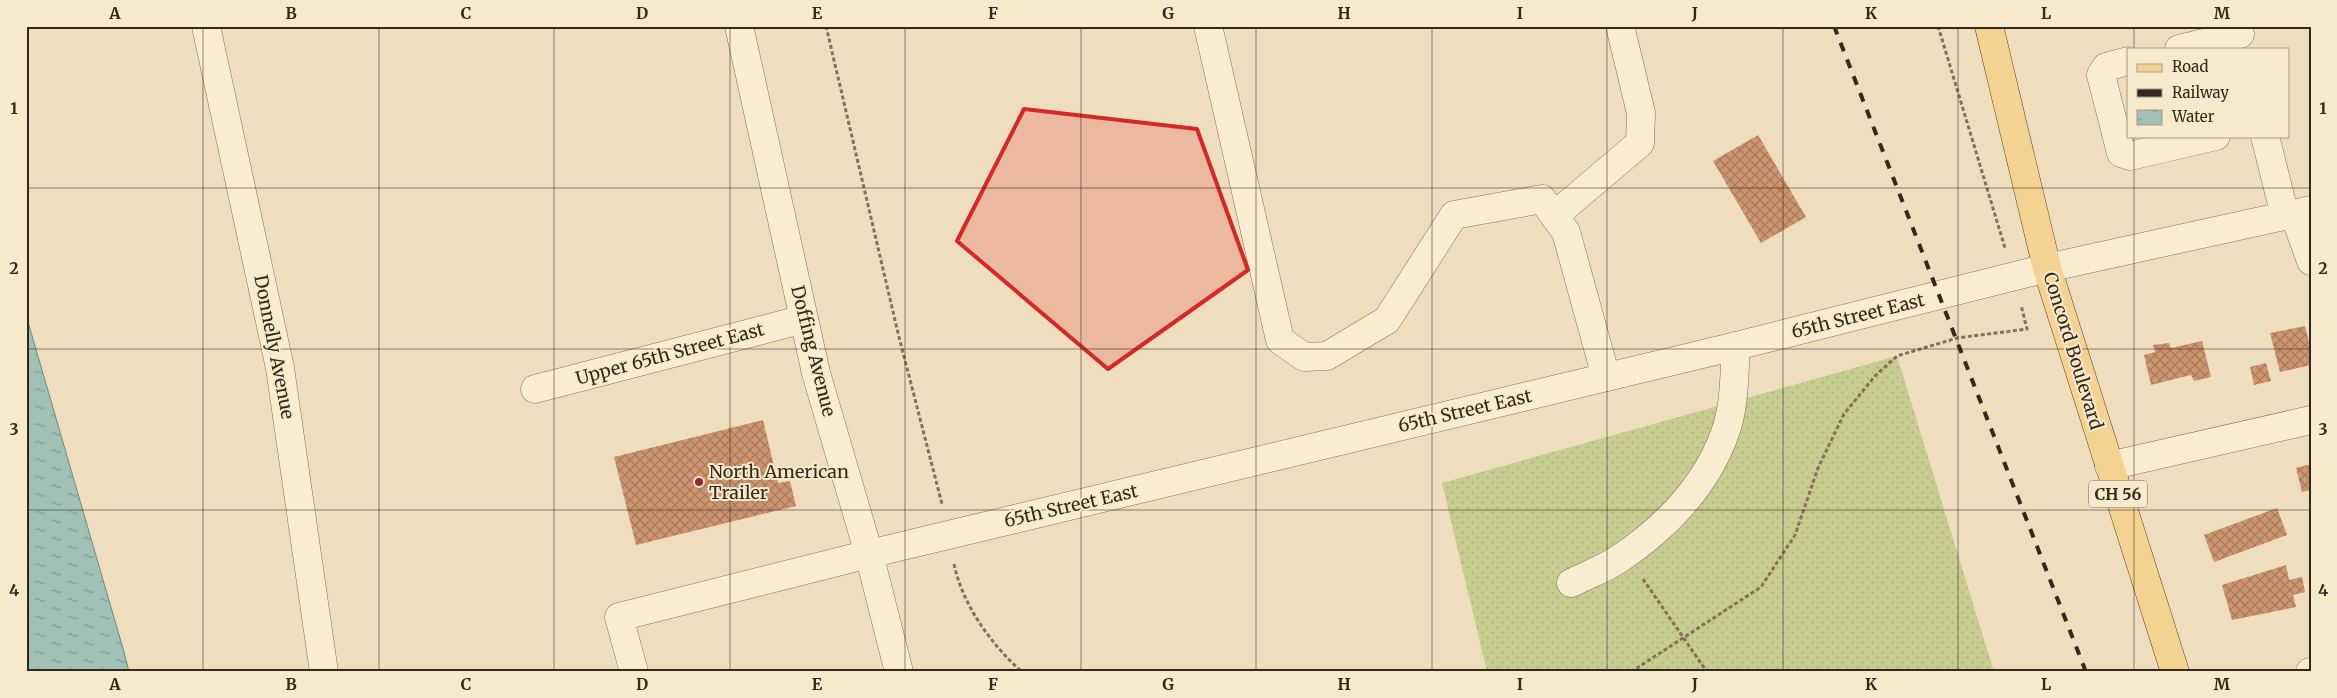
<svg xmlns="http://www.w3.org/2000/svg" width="2337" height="698" font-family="Merriweather,serif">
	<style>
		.grass { fill: url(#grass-dots) }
		.water { fill: url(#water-ripples); stroke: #688d83 }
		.building { fill: url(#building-cross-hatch) }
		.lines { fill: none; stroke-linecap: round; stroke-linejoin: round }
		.minor-casing { stroke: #876e56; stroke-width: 29 }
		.major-casing { stroke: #543d2b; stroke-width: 29 }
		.path { stroke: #876e56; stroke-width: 3; stroke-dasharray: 4 2.5; stroke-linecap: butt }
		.minor { stroke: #faecd0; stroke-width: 28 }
		.major { stroke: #f4d392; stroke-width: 28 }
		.rail { stroke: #35271b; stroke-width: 4; stroke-dasharray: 9 9; stroke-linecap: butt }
		.marked { fill: #d62828; fill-opacity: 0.2; stroke: #d62828; stroke-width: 4; stroke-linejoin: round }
		.grid { fill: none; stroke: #35271b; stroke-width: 1; stroke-opacity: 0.55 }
		.poi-dot { fill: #972429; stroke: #f6e9cc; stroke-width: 2 }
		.labels { text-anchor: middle; stroke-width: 4; stroke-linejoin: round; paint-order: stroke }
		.shield { fill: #f6e9cc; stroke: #6f6150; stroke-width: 1 }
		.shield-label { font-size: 16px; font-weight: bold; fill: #35271b }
		.street-label { font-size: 18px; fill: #35271b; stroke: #f6e9cc }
		.poi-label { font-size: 18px; fill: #35271b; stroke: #f6e9cc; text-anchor: start }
		.neatline { fill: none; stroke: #35271b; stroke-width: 2 }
		.grid-label { font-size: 16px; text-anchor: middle; font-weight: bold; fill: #35271b }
	</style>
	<defs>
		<pattern id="grass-dots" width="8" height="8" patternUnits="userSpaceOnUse" patternTransform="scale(1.25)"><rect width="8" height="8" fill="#c7cd91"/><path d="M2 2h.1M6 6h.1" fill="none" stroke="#acb07c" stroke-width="1.8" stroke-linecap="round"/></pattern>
		<pattern id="water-ripples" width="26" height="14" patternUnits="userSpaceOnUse" patternTransform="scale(1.25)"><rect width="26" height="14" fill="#a1c0b6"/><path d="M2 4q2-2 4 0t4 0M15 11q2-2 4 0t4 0" fill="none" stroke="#849c93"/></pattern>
		<pattern id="building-cross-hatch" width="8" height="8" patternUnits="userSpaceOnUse" patternTransform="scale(1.25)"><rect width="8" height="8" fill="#ce9571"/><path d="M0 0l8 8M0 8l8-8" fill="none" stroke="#a87a5c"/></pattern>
	</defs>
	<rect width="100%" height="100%" fill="#efdebd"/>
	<!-- grass -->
	<path class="grass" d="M1897 356 1994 672H1487L1442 483Z"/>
	<!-- water -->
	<path class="water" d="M26 315 124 652 129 672H26Z"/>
	<!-- building -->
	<g class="building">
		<path d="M1758 135 1806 217 1761 243 1713 161Z"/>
		<path d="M2305 326 2311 350V365L2280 372 2270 333Z"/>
		<path d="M2202 341 2211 377 2194 381 2191 375 2151 385 2144 355 2155 352 2153 345 2169 343 2171 348Z"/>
		<path d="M2266 363 2271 381 2254 385 2250 367Z"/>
		<path d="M763 420 778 483 790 481 796 506 636 545 614 457Z"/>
		<path d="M2311 464V490L2302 492 2296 468Z"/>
		<path d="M2277 508 2287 535 2214 562 2204 535Z"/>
		<path d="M2286 565 2289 580 2302 577 2305 592 2293 595 2296 607 2232 620 2222 585Z"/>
	</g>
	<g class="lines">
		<defs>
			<g id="minor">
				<path d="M206 26 280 368 324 672"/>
				<path d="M739 26 816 373 869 554 899 672"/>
				<path d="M1208 26 1280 340 1304 357 1327 356 1387 320 1454 215 1542 199 1566 232 1606 377"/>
				<path d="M2179 49 2240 34"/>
				<path d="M2128 61 2106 67 2101 75 2121 153 2130 156 2216 136"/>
				<path d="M2265 136 2285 216"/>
				<path d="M2294 214 2311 261"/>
				<path d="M1554 216 1640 143 1641 113 1620 26"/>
				<path d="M535 389 804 319"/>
				<path d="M2109 466 2311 420"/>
				<path d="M1571 583C1587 575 1604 569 1619 559 1665 528 1706 486 1725 433 1735 406 1734 375 1736 346"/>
				<path d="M634 672 619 617 869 554 1736 346 2047 268 2311 210"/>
				<path d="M2310 672H2311"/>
			</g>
			<path id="major" d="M1989 26 2047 268 2175 672"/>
		</defs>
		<!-- minor casing -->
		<use href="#minor" class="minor-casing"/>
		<!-- major casing -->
		<use href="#major" class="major-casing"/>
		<!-- path -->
		<g class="path">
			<path d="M826 26 898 333 942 504"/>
			<path d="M1938 26 2005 248"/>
			<path d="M954 564C963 606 991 644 1022 672"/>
			<path d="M1643 579 1707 672"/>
			<path d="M1631 672 1761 587 1795 535 1818 468 1844 414 1875 376 1897 356 1957 338 2027 329 2021 305"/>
		</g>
		<!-- minor -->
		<use href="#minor" class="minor"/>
		<!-- major -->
		<use href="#major" class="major"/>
		<!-- rail -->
		<path class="rail" d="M1834 26 2086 672"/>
	</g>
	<!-- marked area -->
	<path class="marked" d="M1024 109 1197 129 1248 270 1108 369 957 241Z"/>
	<!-- grid -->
	<path class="grid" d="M203 26V672M379 26V672M554 26V672M730 26V672M905 26V672M1081 26V672M1256 26V672M1432 26V672M1607 26V672M1783 26V672M1958 26V672M2134 26V49M2134 136V672M26 188H2311M26 349H2311M26 510H2311"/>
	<!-- markers -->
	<circle class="poi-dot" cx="699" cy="482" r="5"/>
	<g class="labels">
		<!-- shield labels -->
		<rect class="shield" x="2089" y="480.5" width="58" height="27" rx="4"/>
		<g class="shield-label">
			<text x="2118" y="500">CH 56</text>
		</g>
		<!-- street labels -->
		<g class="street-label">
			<text transform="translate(1858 316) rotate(-14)" y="6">65th Street East</text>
			<text transform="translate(274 347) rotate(79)" y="6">Donnelly Avenue</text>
			<text transform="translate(813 351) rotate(76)" y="6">Doffing Avenue</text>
			<text transform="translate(2073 351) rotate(73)" y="6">Concord Boulevard</text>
			<text transform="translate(670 354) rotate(-15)" y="6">Upper 65th Street East</text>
			<text transform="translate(1465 411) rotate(-13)" y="6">65th Street East</text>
			<text transform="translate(1071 506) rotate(-13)" y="6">65th Street East</text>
		</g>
		<!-- poi labels -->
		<g class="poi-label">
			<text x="709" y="478">North American<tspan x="709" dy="21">Trailer</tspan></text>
		</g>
	</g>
	<!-- border -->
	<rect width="2337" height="698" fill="none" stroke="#f6e9cc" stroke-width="55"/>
	<!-- legend -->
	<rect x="2127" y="48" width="162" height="90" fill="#f6e9cc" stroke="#a99b85"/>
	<rect x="2137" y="64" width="25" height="8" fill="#f4d392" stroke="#a99b85"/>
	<text x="2172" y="72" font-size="15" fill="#35271b">Road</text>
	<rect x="2137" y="89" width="25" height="8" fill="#35271b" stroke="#a99b85"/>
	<text x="2172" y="98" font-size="15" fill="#35271b">Railway</text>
	<rect x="2137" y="110" width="25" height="15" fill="url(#water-ripples)" stroke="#a99b85"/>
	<text x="2172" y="122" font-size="15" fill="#35271b">Water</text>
	<rect x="28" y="28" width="2282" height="642" class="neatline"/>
	<g class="grid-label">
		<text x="115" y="19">A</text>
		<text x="291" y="19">B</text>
		<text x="466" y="19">C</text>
		<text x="642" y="19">D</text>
		<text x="817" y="19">E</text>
		<text x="993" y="19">F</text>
		<text x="1168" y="19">G</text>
		<text x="1344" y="19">H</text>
		<text x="1520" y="19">I</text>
		<text x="1695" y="19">J</text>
		<text x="1871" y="19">K</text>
		<text x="2046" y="19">L</text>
		<text x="2222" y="19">M</text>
		<text x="14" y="114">1</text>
		<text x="2323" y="114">1</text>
		<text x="14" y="274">2</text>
		<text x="2323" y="274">2</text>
		<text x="14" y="435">3</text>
		<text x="2323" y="435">3</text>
		<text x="14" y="596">4</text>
		<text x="2323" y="596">4</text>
		<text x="115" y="690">A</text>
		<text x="291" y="690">B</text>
		<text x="466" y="690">C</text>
		<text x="642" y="690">D</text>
		<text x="817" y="690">E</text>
		<text x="993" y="690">F</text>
		<text x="1168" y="690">G</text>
		<text x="1344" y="690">H</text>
		<text x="1520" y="690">I</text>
		<text x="1695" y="690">J</text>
		<text x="1871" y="690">K</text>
		<text x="2046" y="690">L</text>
		<text x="2222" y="690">M</text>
	</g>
</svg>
